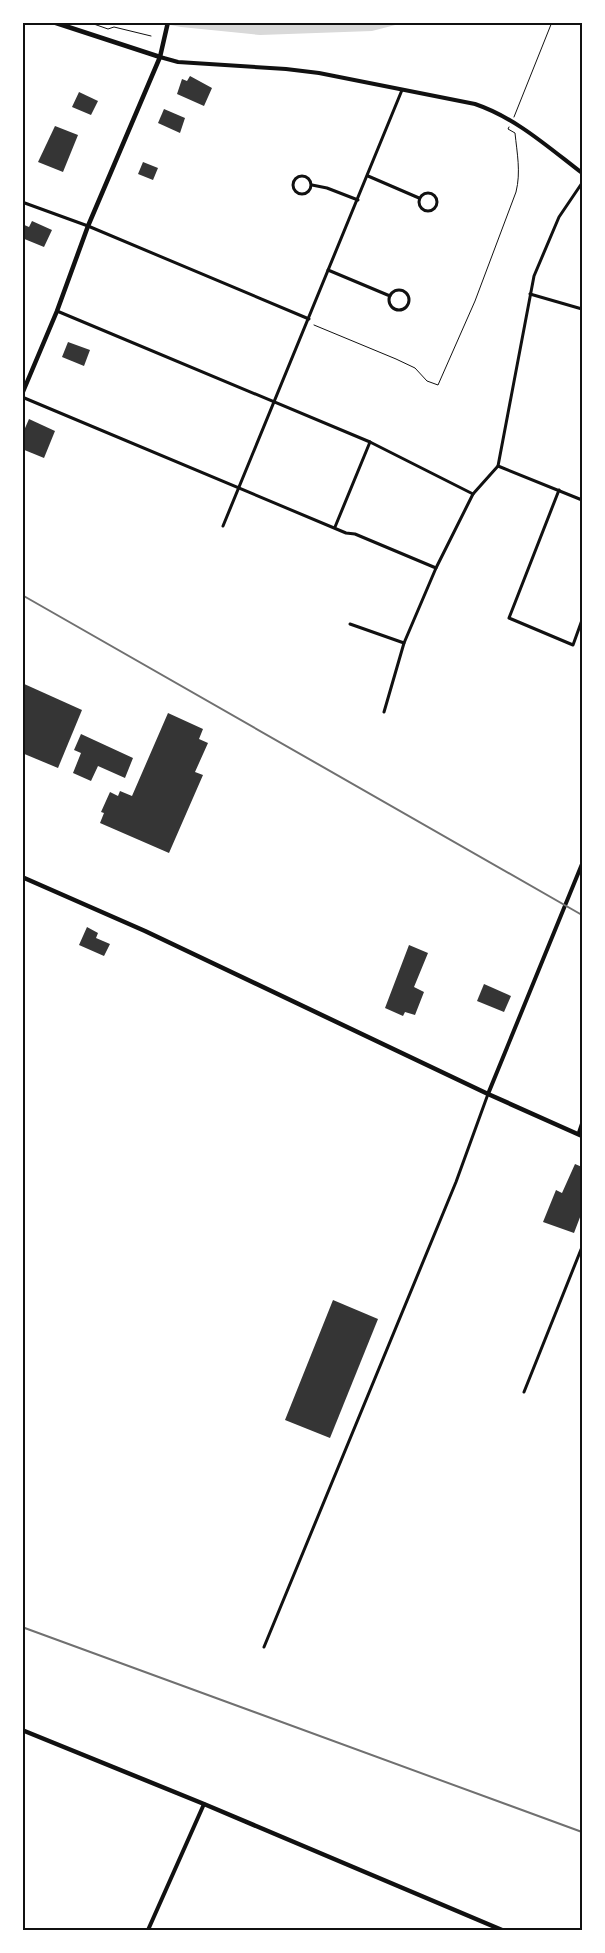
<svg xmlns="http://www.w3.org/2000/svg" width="605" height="1953" font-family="'Space Grotesk',sans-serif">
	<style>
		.water { fill: #d9d9d9 }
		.building { fill: #353535 }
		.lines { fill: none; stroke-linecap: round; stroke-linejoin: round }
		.path { stroke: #111; stroke-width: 1 }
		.minor { stroke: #111; stroke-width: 3 }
		.tertiary { stroke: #111; stroke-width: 4 }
		.secondary { stroke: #111; stroke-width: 4.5 }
		.rail { stroke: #707070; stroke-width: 2 }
		.neatline { fill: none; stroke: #111; stroke-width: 2 }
	</style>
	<rect width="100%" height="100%" fill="#fff"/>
	<!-- water -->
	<path class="water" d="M159 23H403L372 31 260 35 181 27Z"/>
	<!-- building -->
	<g class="building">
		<path d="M190 76 212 88 204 106 177 94 182 79 187 81Z"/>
		<path d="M79 92 98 101 91 115 72 107Z"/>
		<path d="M164 109 185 118 180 133 158 123Z"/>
		<path d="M55 126 78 135 63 172 38 162Z"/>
		<path d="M143 162 158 168 153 180 138 174Z"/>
		<path d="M32 221 52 230 44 247 22 238V224L29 227Z"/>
		<path d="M68 342 90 350 84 366 62 357Z"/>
		<path d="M29 419 55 431 44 458 22 449V435Z"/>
		<path d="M22 683 82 710 58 768 22 753Z"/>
		<path d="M168 713 203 729 199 739 208 743 195 772 203 775 169 853 100 823 104 813 101 812 110 792 118 796 120 791 132 796Z"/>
		<path d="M81 734 133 758 125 778 98 766 91 781 73 773 81 753 74 750Z"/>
		<path d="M87 927 98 933 96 938 110 944 104 956 79 945Z"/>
		<path d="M409 945 428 953 414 987 424 992 415 1015 405 1012 403 1016 385 1008Z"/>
		<path d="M484 984 511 996 504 1012 477 1001Z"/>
		<path d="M575 1164 582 1167V1212L574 1233 543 1222 556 1190 562 1193Z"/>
		<path d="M333 1300 378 1319 330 1438 285 1420Z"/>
	</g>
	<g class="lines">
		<!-- path -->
		<g class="path">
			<path d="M88 22 108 29 114 27 151 36"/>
			<path d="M514 117 552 22"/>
			<path d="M314 325 396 359 415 368 427 381 438 385 475 301 516 192C521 172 517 153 515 133L508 129 509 127"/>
		</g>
		<!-- minor -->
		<g class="minor">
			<circle cx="302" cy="185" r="9"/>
			<path d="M368 176 419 198"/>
			<path d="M312 185 327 188 358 200"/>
			<circle cx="428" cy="202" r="9"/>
			<path d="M22 202 88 226 309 319"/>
			<path d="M328 270 390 296"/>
			<circle cx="399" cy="300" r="10"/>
			<path d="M530 294 582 309"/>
			<path d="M57 311 370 442 473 494"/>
			<path d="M22 397 346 533 355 534 436 568"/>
			<path d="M498 466 582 500"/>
			<path d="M559 490 509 618 573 645 582 620"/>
			<path d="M223 526 402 90"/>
			<path d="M335 527 370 442"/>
			<path d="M350 624 404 643"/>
			<path d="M384 712 404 643 436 568 473 494 498 466 534 276 559 217 582 183"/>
			<path d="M578 1134 582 1122"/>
			<path d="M524 1392 582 1247"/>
			<path d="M264 1647 456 1182 488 1094"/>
		</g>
		<!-- tertiary -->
		<g class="tertiary">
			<path d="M160 57 178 62 286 69 319 73 475 104C516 118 548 147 582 173"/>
			<path d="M488 1094 582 864"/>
			<path d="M148 1930 204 1804"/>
		</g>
		<!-- secondary -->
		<g class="secondary">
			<path d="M53 22 160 57"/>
			<path d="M22 394 57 311 88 226 160 57 168 22"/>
			<path d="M22 877 145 931 488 1094 582 1136"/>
			<path d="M22 1730 204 1804 502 1930"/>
		</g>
		<!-- rail -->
		<g class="rail">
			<path d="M22 595 582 915"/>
			<path d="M22 1627 582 1832"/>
		</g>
	</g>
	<!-- border -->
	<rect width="605" height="1953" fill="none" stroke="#ffffff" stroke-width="48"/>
	<rect x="24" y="24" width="557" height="1905" class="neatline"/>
</svg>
